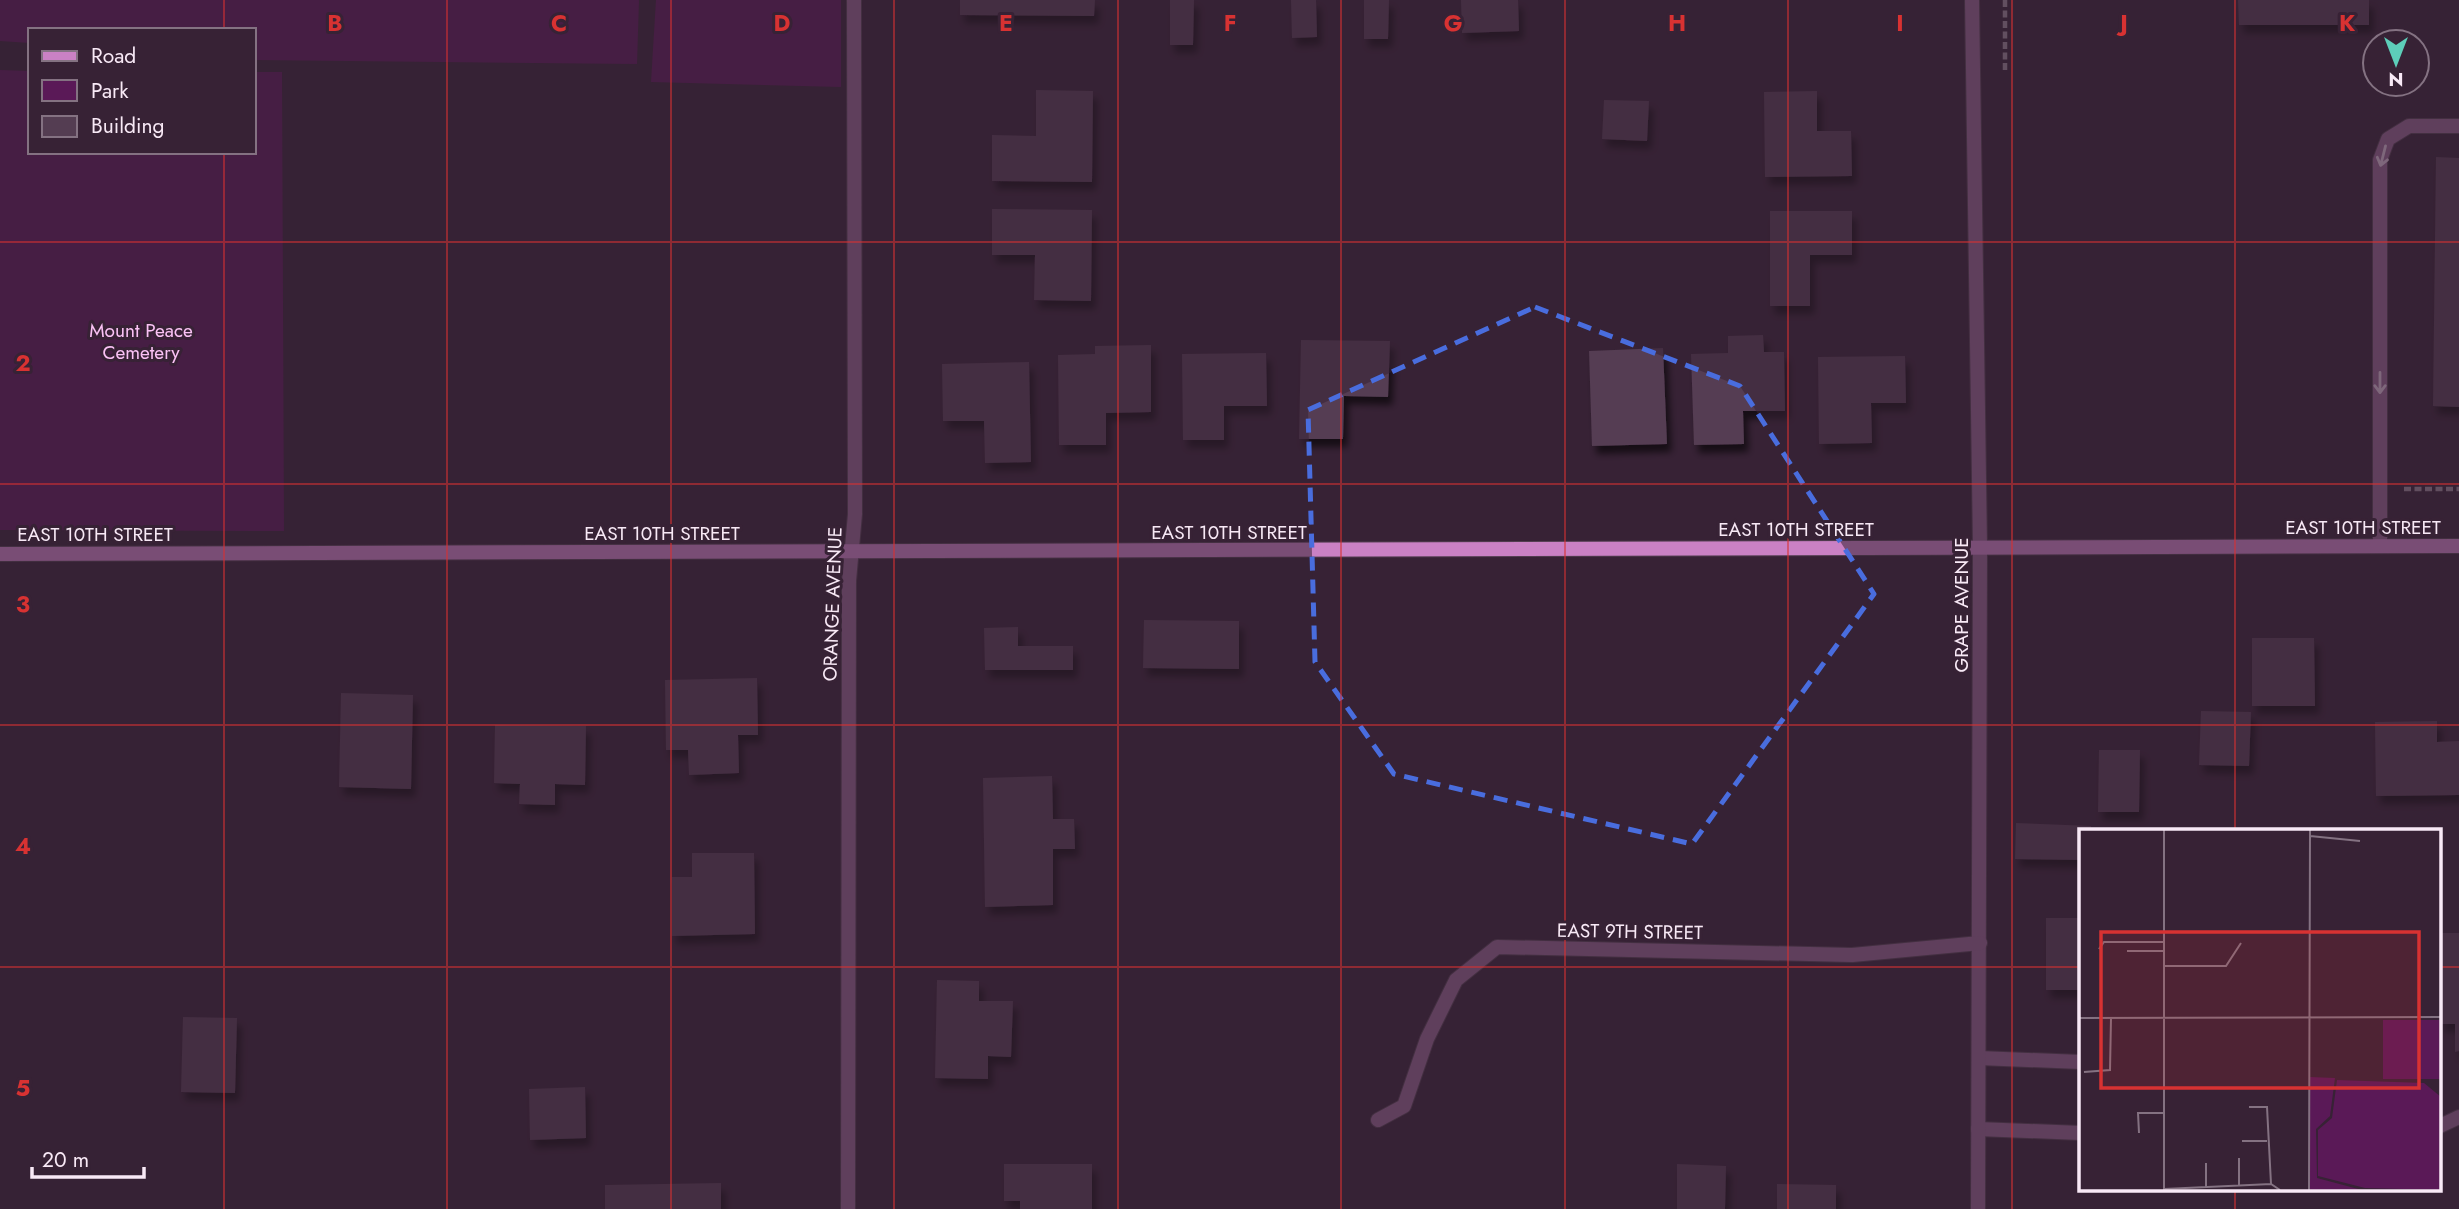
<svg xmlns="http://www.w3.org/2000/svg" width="2459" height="1209" font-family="Jost,sans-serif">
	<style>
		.green { fill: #5a1957 }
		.building { fill: #543d52; filter: url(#shadow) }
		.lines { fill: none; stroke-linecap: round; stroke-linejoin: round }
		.lane-casing { stroke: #523e50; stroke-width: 16 }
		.street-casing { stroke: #523e50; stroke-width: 16 }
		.secondary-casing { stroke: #523e50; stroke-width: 16 }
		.path { stroke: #988696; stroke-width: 4.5; stroke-dasharray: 7 3.5; stroke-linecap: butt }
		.lane { stroke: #90628c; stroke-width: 14 }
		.street { stroke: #90628c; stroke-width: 14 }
		.secondary { stroke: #ca81c4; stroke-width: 14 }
		.oneway { stroke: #d4bad1 }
		.marked { fill: none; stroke: #496dde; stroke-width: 5; stroke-dasharray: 14 9; stroke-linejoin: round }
		.grid { fill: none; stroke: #d83232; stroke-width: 2; stroke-opacity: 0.55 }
		.labels { text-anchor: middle; stroke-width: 6; stroke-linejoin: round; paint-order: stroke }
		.park-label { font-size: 19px; fill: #fac2f5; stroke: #372235 }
		.street-label { font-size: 19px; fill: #f8e9f6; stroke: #372235 }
		.inset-road { fill: none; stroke: #847282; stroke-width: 2 }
		.view { fill: #d83232; fill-opacity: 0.15; stroke: #d83232; stroke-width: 3.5 }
		.inset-edge { fill: none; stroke: #f8e9f6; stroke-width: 3.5 }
		.grid-label { font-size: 23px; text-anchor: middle; font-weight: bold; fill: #d83232; stroke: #372235; stroke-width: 6; stroke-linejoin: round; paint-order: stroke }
	</style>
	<defs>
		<filter id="shadow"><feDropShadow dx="4.5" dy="8" stdDeviation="3.5" flood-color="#0009"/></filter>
	</defs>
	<rect width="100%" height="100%" fill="#372235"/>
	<!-- green -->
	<g class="green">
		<path d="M0 0H639L637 64 254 60V30H30V43L0 41Z"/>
		<path d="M656 0H841V87L651 82Z"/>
		<path d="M0 70 30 71V152H254V72H282L284 531 0 530Z"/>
	</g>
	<!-- building -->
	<g class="building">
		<path d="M960 0H1095L1094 16 960 15Z"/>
		<path d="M1170 0H1194L1193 45H1170Z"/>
		<path d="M1291 0H1316L1317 37 1292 38Z"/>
		<path d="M1364 0H1389L1388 39H1364Z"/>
		<path d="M1461 0H1518L1519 31 1462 33Z"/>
		<path d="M2238 0H2369V25H2239Z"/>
		<path d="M1036 90 1093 91 1092 182 992 181V135L1036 136Z"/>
		<path d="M1817 91V131H1851L1852 176 1765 177 1764 92Z"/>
		<path d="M1604 100 1649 101 1647 141 1602 139Z"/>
		<path d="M2436 157 2459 158V407L2433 406Z"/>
		<path d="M992 209 1092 210 1091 301 1034 300 1035 255H992Z"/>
		<path d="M1770 211H1852V255H1810V306H1770Z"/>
		<path d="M1763 335 1764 352H1784L1785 411H1743L1744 444 1694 445 1691 354 1728 353V336Z"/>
		<path d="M1301 340 1390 341 1388 397 1344 396 1343 439H1299Z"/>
		<path d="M1151 345V412L1106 413V445H1059L1058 355 1095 354V346Z"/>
		<path d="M1663 348 1667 444 1592 446 1589 351Z"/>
		<path d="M1266 353 1267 406H1224V440H1183L1182 354Z"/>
		<path d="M1905 356 1906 403H1871L1872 443 1819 444 1818 357Z"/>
		<path d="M1029 362 1031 462 985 463 984 421H943L942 364Z"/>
		<path d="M1144 620 1239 621V669L1143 668Z"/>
		<path d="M1018 627V646H1073V670H985L984 628Z"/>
		<path d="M2252 638H2314L2315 706H2252Z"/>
		<path d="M757 678 758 735H738L739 773 689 775 688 750H666L665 680Z"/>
		<path d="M341 693 413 695 411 789 339 787Z"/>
		<path d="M2201 711 2251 712 2249 766 2199 765Z"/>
		<path d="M2437 721V742L2459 741V795L2376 796 2375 722Z"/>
		<path d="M495 725 586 726 585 785 555 784V805L519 804 520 784 494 783Z"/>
		<path d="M2099 750H2140L2139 812H2098Z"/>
		<path d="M1052 776 1053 819H1074L1075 849H1053V905L985 907 983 778Z"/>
		<path d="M2016 823 2091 826V831H2081V860L2015 859Z"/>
		<path d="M692 853H754L755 934 672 936V877H692Z"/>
		<rect x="2046" y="918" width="35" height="72"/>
		<path d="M2440 933H2459V1051L2455 1052V1024H2440Z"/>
		<path d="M937 980 979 981V1001H1013L1011 1057 988 1056V1079L935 1078Z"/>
		<path d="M183 1017 237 1018 235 1093 181 1092Z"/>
		<path d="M585 1087 586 1138 530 1140 529 1089Z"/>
		<path d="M1004 1164H1092V1209H1020V1201H1004Z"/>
		<path d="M1677 1164 1726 1166 1725 1209H1677Z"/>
		<path d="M721 1183V1209H605V1185Z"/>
		<path d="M1777 1184 1836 1185V1209H1777Z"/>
	</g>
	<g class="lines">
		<defs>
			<g id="lane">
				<path d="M2380 546V160L2388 139 2409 126H2459"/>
				<path d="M1979 1058 2081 1062"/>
				<path d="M2440 1126 2459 1117"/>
				<path d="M1978 1129 2081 1133"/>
			</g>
			<g id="street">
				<path d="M1972 0 1980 547 1978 1209"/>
				<path d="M1378 1120 1404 1106 1427 1039 1456 980 1497 947 1852 955 1980 943"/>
				<path d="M848 1209 849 581 855 514 854 0"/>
			</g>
			<path id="secondary" d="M0 554 2459 546"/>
		</defs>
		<!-- lane casing -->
		<use href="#lane" class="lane-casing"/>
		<!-- street casing -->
		<use href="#street" class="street-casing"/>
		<!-- secondary casing -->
		<use href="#secondary" class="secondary-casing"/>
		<!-- path -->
		<g class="path">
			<path d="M2005 70V0"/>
			<path d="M2404 489H2459"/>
		</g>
		<!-- lane -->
		<use href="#lane" class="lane"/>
		<!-- street -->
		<use href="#street" class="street"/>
		<!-- secondary -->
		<use href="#secondary" class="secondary"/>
	</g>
	<!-- one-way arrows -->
	<defs><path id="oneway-shaft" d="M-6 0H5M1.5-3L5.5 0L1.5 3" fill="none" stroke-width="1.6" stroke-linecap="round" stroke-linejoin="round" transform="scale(1.75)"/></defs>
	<g class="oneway">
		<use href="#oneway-shaft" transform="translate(2383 156) rotate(104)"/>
		<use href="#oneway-shaft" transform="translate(2380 383) rotate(90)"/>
	</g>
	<!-- marked area -->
	<path d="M0 0H2459V1209H0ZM1535 307 1740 386 1874 594 1692 844 1394 774 1315 662 1308 410Z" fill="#372235" fill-opacity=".55" fill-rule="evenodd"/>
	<path class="marked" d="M1535 307 1740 386 1874 594 1692 844 1394 774 1315 662 1308 410Z"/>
	<!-- grid -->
	<path class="grid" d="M224 0V30M447 0V1209M671 0V1209M894 0V1209M1118 0V1209M1341 0V1209M1565 0V1209M1788 0V1209M2012 0V1209M2235 0V831M224 152V1209M0 242H2459M0 484H2459M0 725H2459M0 967H2081M2440 967H2459M2235 1190V1209"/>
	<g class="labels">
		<!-- park labels -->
		<g class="park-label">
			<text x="141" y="337">Mount Peace<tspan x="141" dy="22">Cemetery</tspan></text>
		</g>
		<!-- street labels -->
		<g class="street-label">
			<text x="2363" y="534">EAST 10TH STREET</text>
			<text x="1796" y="536">EAST 10TH STREET</text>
			<text x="1229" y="539">EAST 10TH STREET</text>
			<text x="662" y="540">EAST 10TH STREET</text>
			<text x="95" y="541">EAST 10TH STREET</text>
			<text transform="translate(832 604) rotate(-88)" y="7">ORANGE AVENUE</text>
			<text transform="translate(1961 605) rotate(-90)" y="7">GRAPE AVENUE</text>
			<text transform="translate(1630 931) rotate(1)" y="7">EAST 9TH STREET</text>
		</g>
	</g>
	<!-- overview -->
	<g transform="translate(2079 829)">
		<rect width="362" height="362" fill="#372235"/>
		<path d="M304 191H362V250H304ZM231 248 256 249 251 287 237 300 238 349 283 361H231ZM258 251 345 254 362 268V361L286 359 239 347V301L253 289Z" fill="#5a1957"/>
		<path class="inset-road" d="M231 7 281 12M20 120 25 113H84M48 122H84M84 137H147L162 114M0 189 363 188M5 243 31 241 32 189M170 278H188L192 355M60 304 59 284H85M163 312H188M160 329V356M127 358V334M85 360 192 355 201 361M85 361V1M230 361 231 1"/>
		<path class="view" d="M22 103H340V259H22Z"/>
		<rect width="362" height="362" class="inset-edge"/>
	</g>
	<g class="grid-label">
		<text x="335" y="31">B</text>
		<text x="559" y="31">C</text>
		<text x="782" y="31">D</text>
		<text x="1006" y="31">E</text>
		<text x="1230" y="31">F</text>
		<text x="1453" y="31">G</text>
		<text x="1677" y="31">H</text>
		<text x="1900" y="31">I</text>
		<text x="2124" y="31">J</text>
		<text x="2347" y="31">K</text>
		<text x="23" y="371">2</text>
		<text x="23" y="612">3</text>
		<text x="23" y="854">4</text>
		<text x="23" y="1096">5</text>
	</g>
	<!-- legend -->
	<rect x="28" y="28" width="228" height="126" fill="#372235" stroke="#847282" stroke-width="2"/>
	<rect x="42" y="51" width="35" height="10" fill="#ca81c4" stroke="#847282" stroke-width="2"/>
	<text x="91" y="63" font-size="21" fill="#f8e9f6">Road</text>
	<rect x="42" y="80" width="35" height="21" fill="#5a1957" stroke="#847282" stroke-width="2"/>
	<text x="91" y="98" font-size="21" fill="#f8e9f6">Park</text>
	<rect x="42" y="116" width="35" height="21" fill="#543d52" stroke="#847282" stroke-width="2"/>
	<text x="91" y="133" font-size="21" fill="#f8e9f6">Building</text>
	<!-- north arrow -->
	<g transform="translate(2396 63) rotate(180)"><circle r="33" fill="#372235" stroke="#847282" stroke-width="2"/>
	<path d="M0-5L12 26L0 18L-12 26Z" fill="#5dceb9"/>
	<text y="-10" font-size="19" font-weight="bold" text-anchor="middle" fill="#f8e9f6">N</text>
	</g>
	<!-- scale -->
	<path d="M32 1167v10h112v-10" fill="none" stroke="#f8e9f6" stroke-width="3.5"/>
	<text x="42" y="1167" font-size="21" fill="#f8e9f6" stroke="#372235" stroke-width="5" paint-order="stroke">20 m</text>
</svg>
